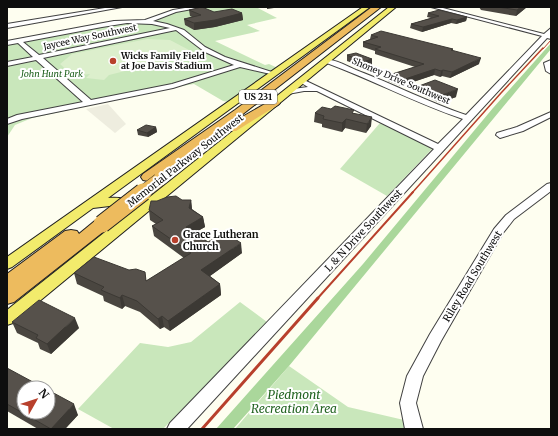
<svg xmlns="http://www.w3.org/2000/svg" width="558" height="436" font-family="Merriweather,serif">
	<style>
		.green { fill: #c9e7bb }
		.forest { fill: #aad79b }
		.pitch { fill: #dcefcc }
		.plaza { fill: #eeeddf }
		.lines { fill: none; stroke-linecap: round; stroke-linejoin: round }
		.minor-casing { stroke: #414141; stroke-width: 2 }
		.major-casing { stroke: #1f1f1f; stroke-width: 2 }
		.highway-casing { stroke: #1f1f1f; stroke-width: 2 }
		.minor { fill: #fff; fill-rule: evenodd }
		.major { fill: #f2eb6c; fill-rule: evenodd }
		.highway { fill: #edbb5e; fill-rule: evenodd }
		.rail-far3 { stroke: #b8402c; stroke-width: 1 }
		.rail-far2 { stroke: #b8402c; stroke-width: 1.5 }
		.rail-far1 { stroke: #b8402c; stroke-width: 2 }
		.rail { stroke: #b8402c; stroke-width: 3 }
		.highway-bridge-far1-casing { stroke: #1f1f1f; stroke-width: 14; stroke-linecap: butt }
		.highway-bridge-casing { stroke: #1f1f1f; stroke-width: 19; stroke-linecap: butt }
		.highway-bridge-far1 { stroke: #edbb5e; stroke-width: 13 }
		.highway-bridge { stroke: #edbb5e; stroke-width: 17 }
		.wall { fill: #4a4640 }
		.shaded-wall { fill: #3c3934 }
		.building { fill: #56514b; stroke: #3c3934 }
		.poi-dot { fill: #b8402c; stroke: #fff; stroke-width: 1.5 }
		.labels { text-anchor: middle; stroke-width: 4; stroke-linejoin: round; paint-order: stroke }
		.far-street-label { font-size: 9px; fill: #0e0e0e; stroke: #fff }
		.far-poi-label { font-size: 9px; font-weight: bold; fill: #0e0e0e; stroke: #fff; text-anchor: start }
		.far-park-label { font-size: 9px; font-style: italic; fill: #226321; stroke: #fff }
		.shield { fill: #fff; stroke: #565656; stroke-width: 1 }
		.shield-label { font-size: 9px; font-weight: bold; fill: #0e0e0e }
		.street-label { font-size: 10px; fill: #0e0e0e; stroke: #fff }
		.poi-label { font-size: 10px; font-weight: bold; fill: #0e0e0e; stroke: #fff; text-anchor: start }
		.near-park-label { font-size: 12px; font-style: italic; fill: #226321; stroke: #fff }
	</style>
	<rect width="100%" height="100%" fill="#fefef0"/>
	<!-- green -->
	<g class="green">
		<path d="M201 7H256L277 18 247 25 260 31 215 41 265 65 269 64 280 69 233 103 223 101 194 84 176 87 32 118 15 125 7 137V43L107 24 147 21 175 11Z"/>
		<path d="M380 123 433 148 387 196 340 169Z"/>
		<path d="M240 302 267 322 163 429H114L78 409 140 343 168 347 191 342Z"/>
		<path d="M289 366 348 407 404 420 408 429H235Z"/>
	</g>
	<!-- forest -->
	<path class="forest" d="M551 43V49L289 366 233 429H216L363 264 493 108Z"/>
	<!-- pitch -->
	<path class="pitch" d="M147 39 170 40 189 50 178 53 173 59 109 75 104 80 86 78 90 74 73 76 60 64 72 54Z"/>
	<!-- plaza -->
	<path class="plaza" d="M108 104 126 124 115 133 86 109Z"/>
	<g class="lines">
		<defs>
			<g id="minor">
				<path d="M111 7H122L7 28V24Z"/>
				<path d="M191 7H203L176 12 153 21 167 24 184 30 205 47 225 57 275 73V75L240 67 173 88 22 119 7 124V119L17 115 83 102 36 60 7 66V62L33 57 18 43 7 45V41L114 21 145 20 173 10ZM127 23 152 24 170 28 39 55 23 42 102 27ZM176 30 205 52 234 65 172 84 91 100 43 58Z"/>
				<path d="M431 7H439L544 34 551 28 550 35H551V39L547 38 187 429H167L170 423 434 149 317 91H304L288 94H285V90L308 87 298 81 300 80H304L438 144 463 119C415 103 371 79 324 62V60C333 58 347 66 356 70 393 84 428 102 466 115L542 36Z"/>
				<path d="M551 60V74L546 71 544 63Z"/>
				<path d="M551 112V117L523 131 500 138 496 135 497 133 517 127Z"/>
				<path d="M551 183V191L514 219 503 233 441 341 423 376 416 403 423 429H405L400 403 407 376 430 334 494 229 506 215 547 184Z"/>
			</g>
			<path id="major" d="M363 7H370L108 198C119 197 129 198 136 208L389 7H396L13 323 7 325V310L129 213 118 205 93 208 12 267 7 269V257Z"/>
			<g id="highway">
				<path d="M372 7H381L230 124 270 101H278L280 103 278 105 236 131H228L226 128 227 126 153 180 148 181 143 180 141 177 143 174 235 110Z"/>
				<path d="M102 219 108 220 110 224 108 228 14 302 7 304V274L65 231 71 230 77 231 79 234 96 220Z"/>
			</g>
		</defs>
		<!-- minor casing -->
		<use href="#minor" class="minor-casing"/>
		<!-- major casing -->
		<use href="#major" class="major-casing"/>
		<!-- highway casing -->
		<use href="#highway" class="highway-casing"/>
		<!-- minor -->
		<use href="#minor" class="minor"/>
		<!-- major -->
		<use href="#major" class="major"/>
		<!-- highway -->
		<use href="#highway" class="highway"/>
		<!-- rail-far3 -->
		<path class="rail-far3" d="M543 49 551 40"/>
		<!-- rail-far2 -->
		<path class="rail-far2" d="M412 193 501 93 543 48"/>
		<!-- rail-far1 -->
		<path class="rail-far1" d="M317 299 413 192"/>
		<!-- rail -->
		<path class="rail" d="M202 429 318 298"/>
		<defs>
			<path id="highway-bridge-far1" d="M142 193 159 180"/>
			<path id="highway-bridge" d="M102 224 143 192"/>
		</defs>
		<!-- highway-bridge-far1 casing -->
		<use href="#highway-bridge-far1" class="highway-bridge-far1-casing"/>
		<!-- highway-bridge casing -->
		<use href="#highway-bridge" class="highway-bridge-casing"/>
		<!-- highway-bridge-far1 -->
		<use href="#highway-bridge-far1" class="highway-bridge-far1"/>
		<!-- highway-bridge -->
		<use href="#highway-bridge" class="highway-bridge"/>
	</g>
	<!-- wall -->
	<g class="wall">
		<path d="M479 7H527L516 16 481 10Z"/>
		<path d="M189 10 214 12 242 13 243 20 215 27 194 30 185 25 184 19 192 17 190 16Z"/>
		<path d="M428 13 467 17 466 21 456 24 451 23 422 32 410 28 411 24 431 18 427 17Z"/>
		<path d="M371 35 453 49V51L479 64 450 78 442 76 440 77 434 75 401 86 388 81 389 75 415 67 375 54V51L363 47V42L370 39Z"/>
		<path d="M347 55 372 59V65L363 67 347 61Z"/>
		<path d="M419 86 456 97 440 103 418 93Z"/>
		<path d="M315 113H354L371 126 366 133 345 128 342 132 322 127V124L314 122Z"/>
		<path d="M156 127 157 132 148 137 138 135 137 130Z"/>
		<path d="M182 200H191L192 209 203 217 205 227 194 233 208 242 242 253 210 276 220 284 221 295 170 331 164 327 160 329 140 312 125 306 122 309 104 301 103 296 77 284 74 273 129 270 145 272 146 281 184 258 154 236 152 226 156 224 150 220 149 210Z"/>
		<path d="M12 322 79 328 51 354 40 349 38 343 17 333Z"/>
		<path d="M7 368 78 415 65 429H38L7 411Z"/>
	</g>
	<!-- shaded-wall -->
	<g class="shaded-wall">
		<path d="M267 7H281L267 9Z"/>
		<path d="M521 7H527L516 16 517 10Z"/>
		<path d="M242 13 243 20 215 27 194 30V23Z"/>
		<path d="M467 17 466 21 456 24 457 20Z"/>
		<path d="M452 19 451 23 422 32 423 27Z"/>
		<path d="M481 58 479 64 450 78 452 72Z"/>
		<path d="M372 59V65L363 67V62Z"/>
		<path d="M435 69 434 75 401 86 402 80Z"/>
		<path d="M443 70 442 76 440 77 441 71Z"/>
		<path d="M458 89 456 97 440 103 442 95Z"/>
		<path d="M372 117 371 126 366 133 367 124Z"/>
		<path d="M346 119 345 128 342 132V123Z"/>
		<path d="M156 127 157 132 148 137 147 133Z"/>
		<path d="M191 200 192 210 189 208Z"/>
		<path d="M203 217 205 227 187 237 186 227Z"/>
		<path d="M241 243 242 253 203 281 201 270Z"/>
		<path d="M220 284 221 295 170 331 168 321Z"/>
		<path d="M122 295 125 306 122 309 120 298Z"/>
		<path d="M162 316 164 327 160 329 158 319Z"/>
		<path d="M75 318 79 328 51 354 47 344Z"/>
		<path d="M74 404 78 415 65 429H51Z"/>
	</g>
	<!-- building -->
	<g class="building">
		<path d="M202 7 214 12 232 9 242 13 215 20 194 23 184 19 201 15 189 10Z"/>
		<path d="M498 7H521L517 10Z"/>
		<path d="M439 10 467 17 457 20 452 19 423 27 411 24 439 16 428 13Z"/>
		<path d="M381 31 453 49 451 50 481 58 452 72 443 70 441 71 435 69 402 80 389 75 424 64 375 49 381 47 363 42 378 37 371 35Z"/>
		<path d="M356 53 372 59 363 62 347 55Z"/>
		<path d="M435 80 458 89 442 95 419 86Z"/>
		<path d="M335 106 354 110 352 113 372 117 367 124 346 119 342 123 323 119 324 116 315 113 322 107 331 109Z"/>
		<path d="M146 125 156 127 147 133 137 130Z"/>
		<path d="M176 196 182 200H191L189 208 203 217 186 227 208 242 224 232 241 243 201 270 220 284 168 321 162 316 158 319 137 301 122 295 120 298 101 290 104 287 74 273 94 257 129 270 136 269 145 272 146 281 191 253 152 226 163 220 149 210 151 201H157L167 197Z"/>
		<path d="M39 300 75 318 47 344 36 338 38 335 12 322Z"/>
		<path d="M7 368 44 388H24V412H48V390L74 404 51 429 7 404Z"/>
	</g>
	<!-- markers -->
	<g class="poi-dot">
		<circle cx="113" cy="61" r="4"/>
		<circle cx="175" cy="240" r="4"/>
	</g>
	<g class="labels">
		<!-- far-street labels -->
		<g class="far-street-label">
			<text transform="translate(90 37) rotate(-12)" y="3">Jaycee Way Southwest</text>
			<text transform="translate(401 81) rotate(23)" y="3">Shoney Drive Southwest</text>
		</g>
		<!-- far-poi labels -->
		<g class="far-poi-label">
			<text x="121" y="59">Wicks Family Field<tspan x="121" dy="10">at Joe Davis Stadium</tspan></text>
		</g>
		<!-- far-park labels -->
		<g class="far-park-label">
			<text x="52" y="77">John Hunt Park</text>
		</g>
		<!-- shield labels -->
		<rect class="shield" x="239" y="90" width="38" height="14" rx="3"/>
		<g class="shield-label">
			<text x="258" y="100">US 231</text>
		</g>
		<!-- street labels -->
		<g class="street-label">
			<text transform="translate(185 160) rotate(-38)" y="4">Memorial Parkway Southwest</text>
			<text transform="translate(363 230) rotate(-47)" y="4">L &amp; N Drive Southwest</text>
			<text transform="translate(472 276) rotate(-59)" y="4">Riley Road Southwest</text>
		</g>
		<!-- poi labels -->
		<g class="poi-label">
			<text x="183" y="238">Grace Lutheran<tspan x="183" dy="12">Church</tspan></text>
		</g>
		<!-- near-park labels -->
		<g class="near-park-label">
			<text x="294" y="399">Piedmont<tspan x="294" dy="14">Recreation Area</tspan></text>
		</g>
	</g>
	<!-- border -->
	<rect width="558" height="436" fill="none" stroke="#0e0e0e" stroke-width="16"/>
	<!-- north arrow -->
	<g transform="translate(36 400) rotate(51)"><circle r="19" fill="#ffffff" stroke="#9f9f9f"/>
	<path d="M0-3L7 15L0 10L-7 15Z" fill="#b8402c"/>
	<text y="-6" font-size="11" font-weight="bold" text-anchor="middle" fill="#0e0e0e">N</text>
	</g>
</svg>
